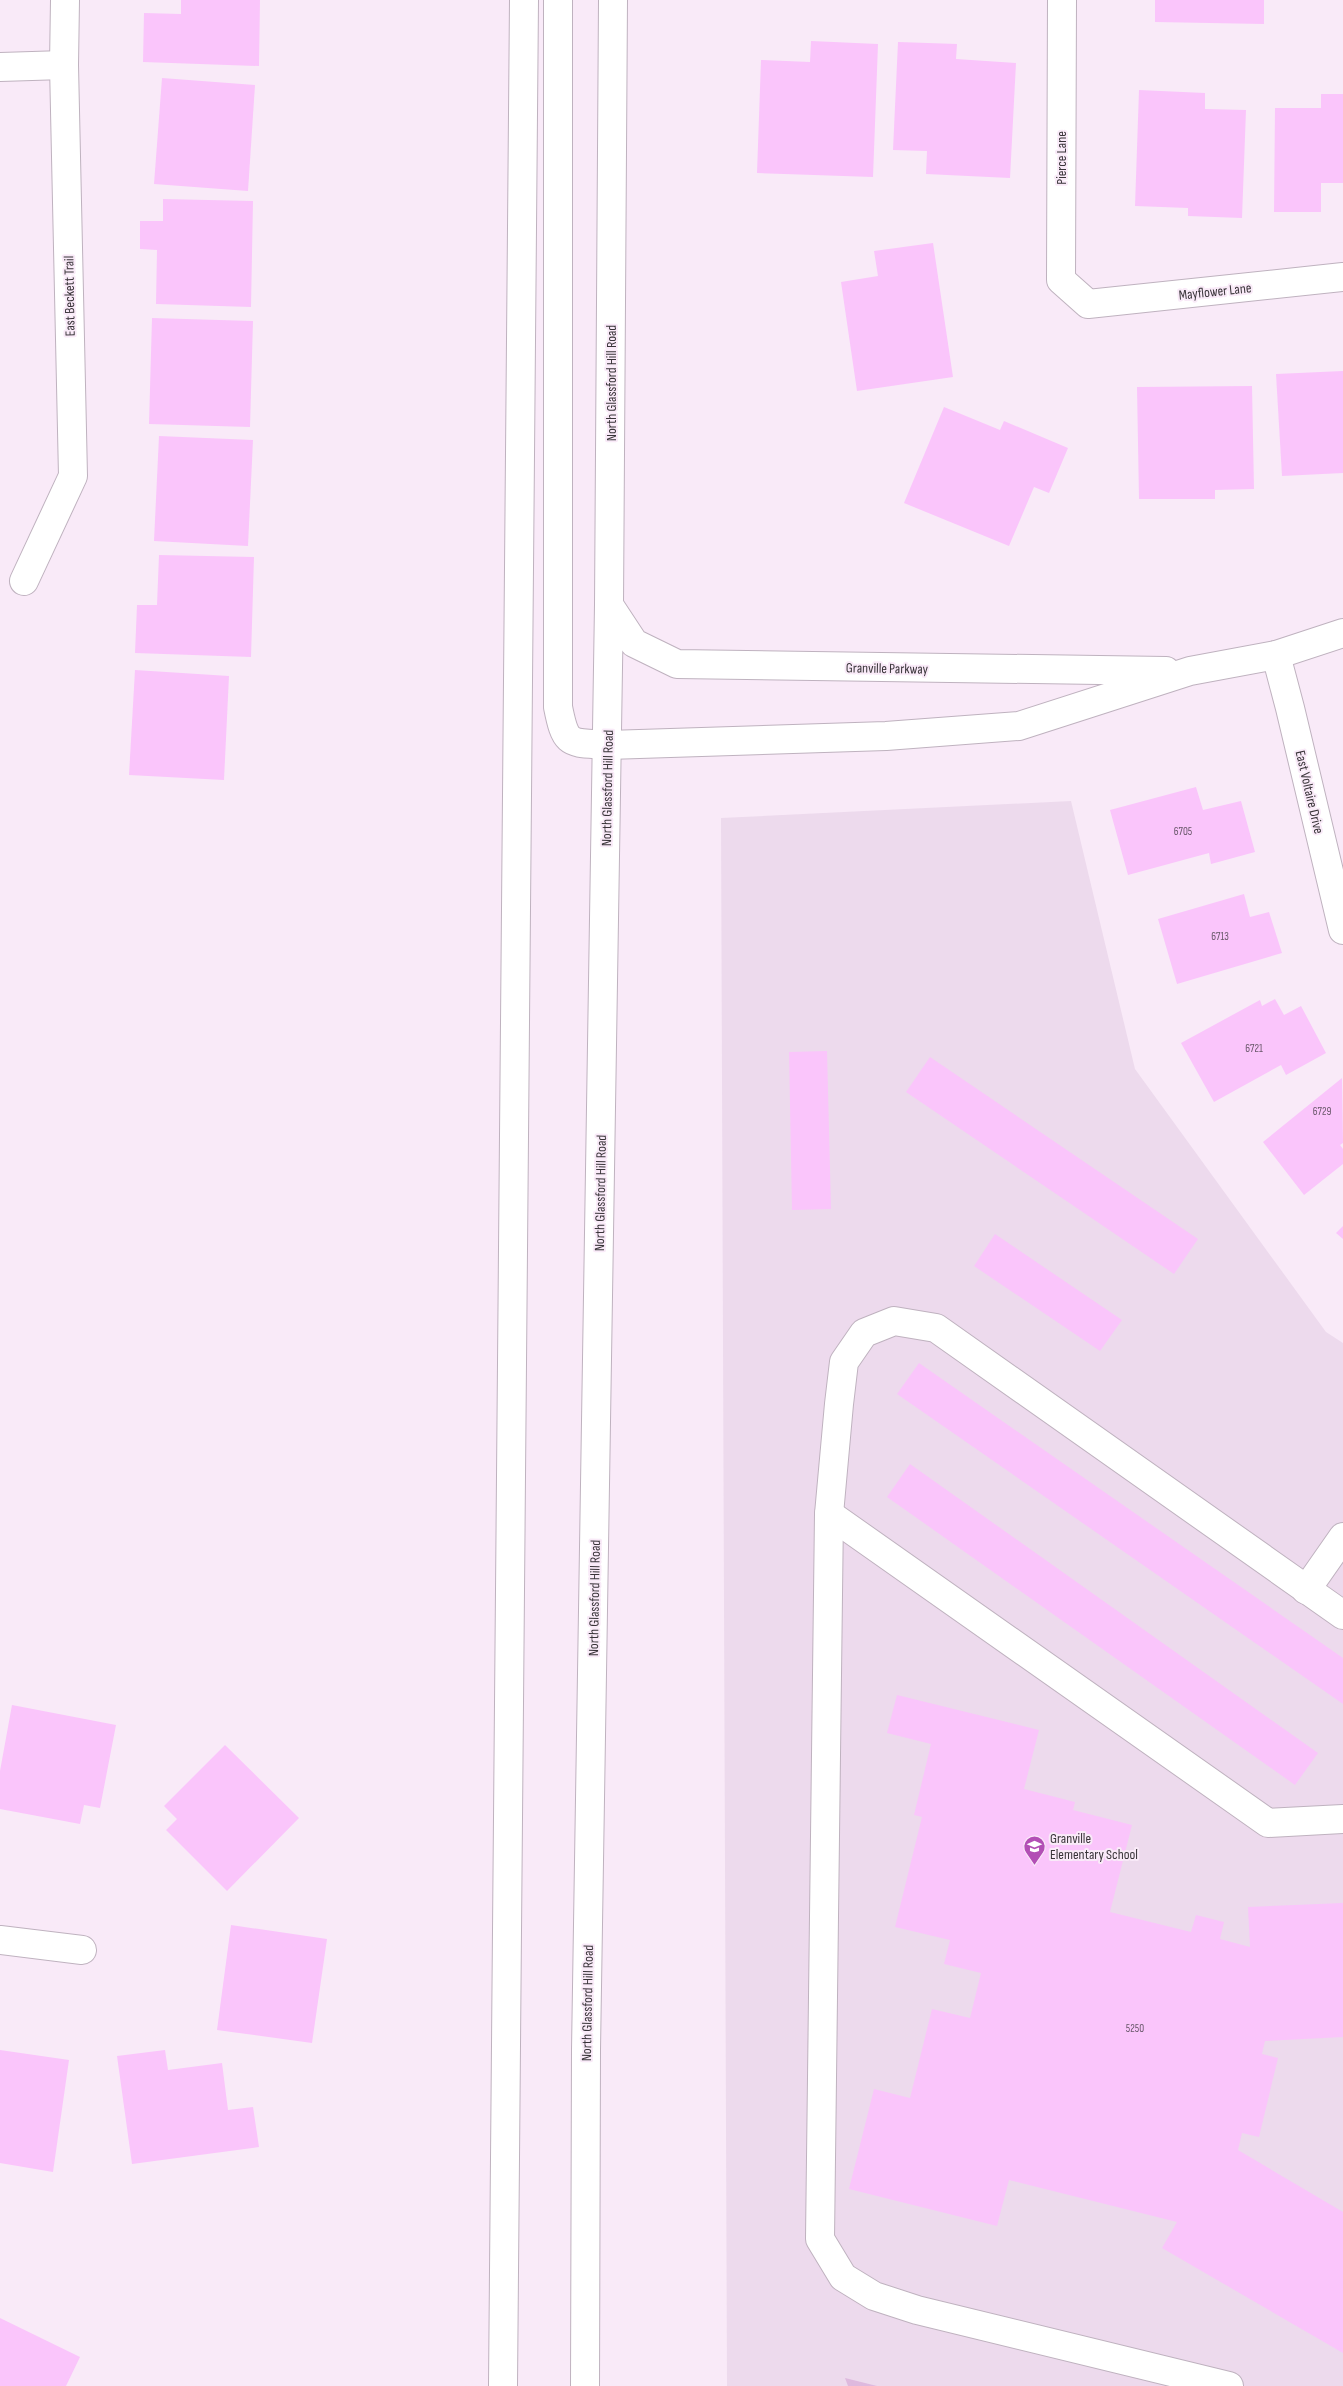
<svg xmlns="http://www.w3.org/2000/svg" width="1343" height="2386" font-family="'Sofia Sans Condensed',sans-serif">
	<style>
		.built { fill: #eddaed }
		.green { fill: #deb9de }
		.building { fill: #fac5fb }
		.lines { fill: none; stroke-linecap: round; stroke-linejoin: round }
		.minor-casing { stroke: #bfb2bf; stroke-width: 30 }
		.major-casing { stroke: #bfb2bf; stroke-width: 30 }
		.minor { stroke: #fff; stroke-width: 28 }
		.major { stroke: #fff; stroke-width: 28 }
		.labels { text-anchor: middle; stroke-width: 4; stroke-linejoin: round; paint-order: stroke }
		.number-label { font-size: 11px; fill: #69586a }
		.street-label { font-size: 14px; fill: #393439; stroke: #f9eaf8 }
		.poi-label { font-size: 14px; fill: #393439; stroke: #f9eaf8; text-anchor: start }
	</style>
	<rect width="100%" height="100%" fill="#f9eaf8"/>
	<!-- built -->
	<path class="built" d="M1071 801 1135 1069 1326 1332 1343 1343V2386H727L721 818Z"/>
	<!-- green -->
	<path class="green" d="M845 2378 877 2386H848Z"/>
	<!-- building -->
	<g class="building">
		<path d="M181 0H260L259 66 143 62 144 13 181 14Z"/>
		<path d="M1155 0H1264V24L1155 22Z"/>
		<path d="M811 41 878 44 873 177 757 173 761 60 810 62Z"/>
		<path d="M898 42 957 44 956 59 1016 63 1010 178 926 174 927 151 893 150Z"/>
		<path d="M162 78 255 85 248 191 154 184Z"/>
		<path d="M1139 90 1205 93V109L1246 110 1242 218 1188 216V208L1135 206Z"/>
		<path d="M1321 94H1343V183H1321V212H1274L1275 108H1321Z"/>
		<path d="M163 199 253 201 251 307 156 304 157 250 140 249V221H163Z"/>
		<path d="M933 243 953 377 857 391 841 282 878 276 874 251Z"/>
		<path d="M152 318 253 321 250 427 149 424Z"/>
		<path d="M1343 371V473L1282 476 1276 374Z"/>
		<path d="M1252 386 1254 489 1215 490V499H1139L1137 387Z"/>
		<path d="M944 407 1000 430 1004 421 1068 448 1049 493 1034 487 1009 546 904 503Z"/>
		<path d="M159 436 253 440 248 546 154 541Z"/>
		<path d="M159 555 254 557 251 657 135 653 137 605H157Z"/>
		<path d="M135 670 229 676 224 780 129 775Z"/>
		<path d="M1196 787 1203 810 1241 801 1255 852 1211 864 1209 853 1128 875 1110 810Z"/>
		<path d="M1244 894 1250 917 1269 912 1282 953 1177 984 1158 919Z"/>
		<path d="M1275 999 1284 1015 1301 1006 1326 1053 1286 1075 1281 1065 1214 1102 1181 1043 1260 1000 1262 1006Z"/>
		<path d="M827 1051 831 1209 792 1210 789 1052Z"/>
		<path d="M930 1057 1198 1239 1174 1274 906 1092Z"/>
		<path d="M1342 1078 1343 1143 1340 1145 1343 1149V1164L1304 1195 1263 1142Z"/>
		<path d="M1343 1226V1239L1336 1233Z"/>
		<path d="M995 1234 1122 1320 1100 1351 974 1266Z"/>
		<path d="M919 1363 1343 1658V1704L897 1394Z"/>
		<path d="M910 1464 1318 1753 1295 1785 887 1497Z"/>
		<path d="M897 1695 1039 1730 1024 1789 1075 1802 1073 1810 1132 1825 1110 1912 1191 1932 1196 1915 1224 1922 1220 1939 1250 1947 1248 1907 1343 1903V2037L1265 2041 1262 2054 1278 2058 1259 2137 1242 2133 1238 2150 1343 2212V2353L1162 2248 1177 2222 1009 2180 997 2226 849 2189 874 2089 910 2098 932 2009 970 2018 981 1973 944 1964 950 1940 895 1927 922 1817 914 1815 931 1744 887 1733Z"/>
		<path d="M12 1705 116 1725 100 1808 84 1805 80 1824 0 1809V1771Z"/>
		<path d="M225 1745 299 1818 227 1891 166 1830 177 1819 164 1806Z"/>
		<path d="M231 1925 327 1939 312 2043 217 2030Z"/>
		<path d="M0 2050 69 2060 53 2172 0 2163Z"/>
		<path d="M165 2050 168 2070 222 2063 228 2110 253 2107 259 2147 132 2164 117 2056Z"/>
		<path d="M0 2318 80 2357 66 2386H0Z"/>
	</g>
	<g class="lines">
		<defs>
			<g id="minor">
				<path d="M1062 0 1061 280 1088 304 1343 277"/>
				<path d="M0 67 64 65"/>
				<path d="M24 581 73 476 64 65 65 0"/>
				<path d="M609 605 634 643 677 664 1166 671"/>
				<path d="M1276 655 1290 708 1343 930"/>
				<path d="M608 745 886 736 1019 726 1190 671 1276 655 1343 633"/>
				<path d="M829 1514 1268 1823 1343 1819"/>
				<path d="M1306 1590 1343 1537"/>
				<path d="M0 1940 82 1950"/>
				<path d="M1229 2386 917 2310 874 2296 843 2277 820 2239 829 1514 839 1404 844 1362 864 1333 894 1321 936 1328 1343 1615"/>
			</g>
			<g id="major">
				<path d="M558 0V707C566 747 569 742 608 745"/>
				<path d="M503 2386 524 0"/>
				<path d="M585 2386 586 2050 609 605 613 0"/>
			</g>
		</defs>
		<!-- minor casing -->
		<use href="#minor" class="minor-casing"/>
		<!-- major casing -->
		<use href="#major" class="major-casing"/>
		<!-- minor -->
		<use href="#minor" class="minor"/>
		<!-- major -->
		<use href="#major" class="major"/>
	</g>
	<!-- icons -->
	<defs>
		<symbol id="school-pin" viewBox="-11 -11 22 30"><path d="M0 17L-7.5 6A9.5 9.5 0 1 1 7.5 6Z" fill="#b24fb5" stroke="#f9eaf8"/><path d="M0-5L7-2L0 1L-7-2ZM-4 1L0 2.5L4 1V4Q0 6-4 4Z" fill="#fff"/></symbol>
	</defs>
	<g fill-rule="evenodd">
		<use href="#school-pin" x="1022" y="1834" width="25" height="34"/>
	</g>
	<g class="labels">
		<!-- number labels -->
		<g class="number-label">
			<text x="1183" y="835">6705</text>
			<text x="1220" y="940">6713</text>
			<text x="1254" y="1052">6721</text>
			<text x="1322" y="1115">6729</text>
			<text x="1135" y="2032">5250</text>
		</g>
		<!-- street labels -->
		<g class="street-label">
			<text transform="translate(1061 158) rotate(-90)" y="5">Pierce Lane</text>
			<text transform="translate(1215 291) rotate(-6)" y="5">Mayflower Lane</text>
			<text transform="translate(69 296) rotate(-91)" y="5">East Beckett Trail</text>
			<text transform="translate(611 383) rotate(-90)" y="5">North Glassford Hill Road</text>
			<text transform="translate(887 668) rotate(1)" y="5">Granville Parkway</text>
			<text transform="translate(607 788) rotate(-89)" y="5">North Glassford Hill Road</text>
			<text transform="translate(1310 792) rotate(77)" y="5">East Voltaire Drive</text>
			<text transform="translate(600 1193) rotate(-89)" y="5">North Glassford Hill Road</text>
			<text transform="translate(594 1598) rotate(-89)" y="5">North Glassford Hill Road</text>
			<text transform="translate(587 2003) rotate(-89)" y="5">North Glassford Hill Road</text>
		</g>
		<!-- poi labels -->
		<g class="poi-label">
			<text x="1050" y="1843">Granville<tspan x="1050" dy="16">Elementary School</tspan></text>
		</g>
	</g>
</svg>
